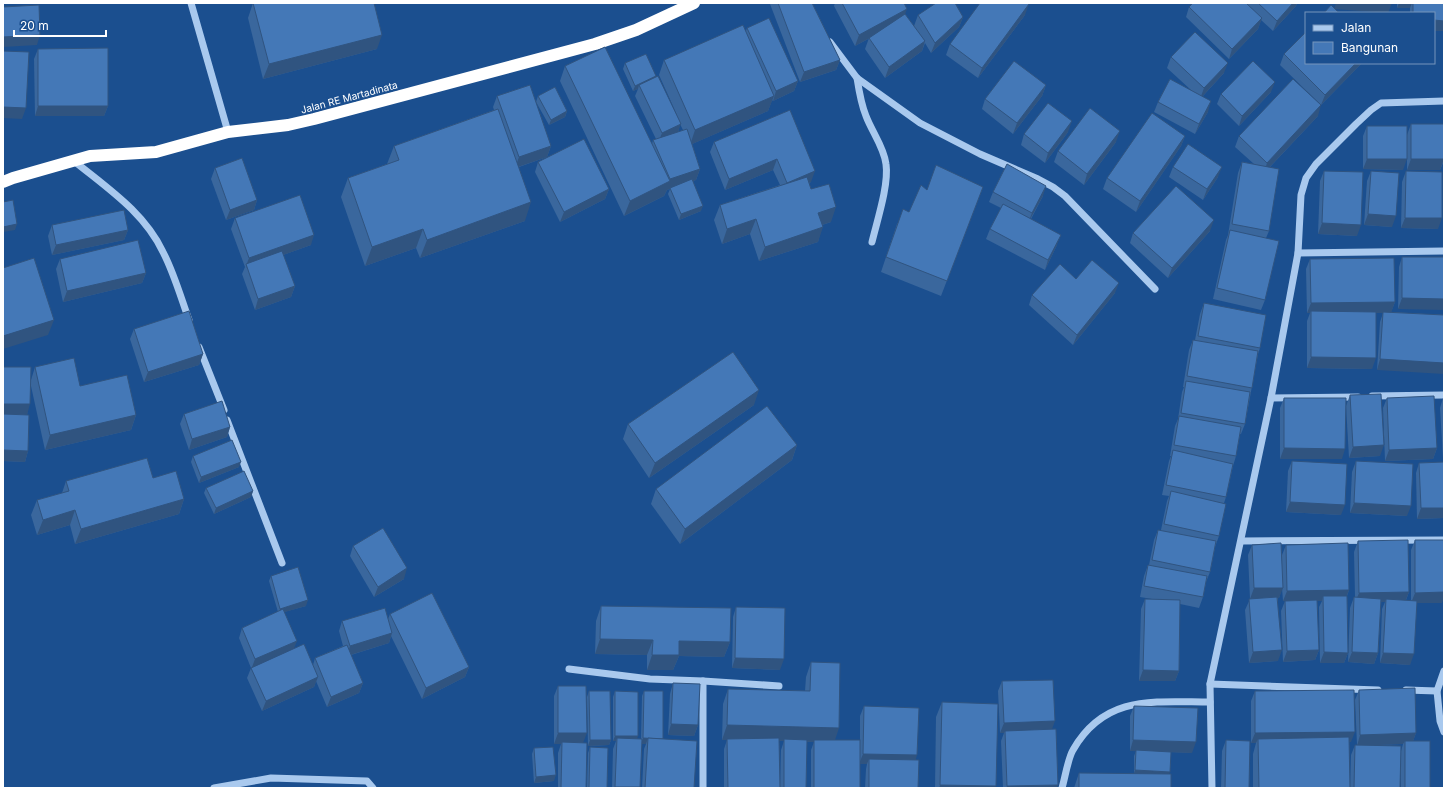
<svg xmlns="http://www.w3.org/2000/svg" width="1447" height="791" font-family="Inter,sans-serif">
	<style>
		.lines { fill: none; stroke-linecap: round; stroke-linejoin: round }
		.minor { stroke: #a9c9ee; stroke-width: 7 }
		.highway { stroke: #fff; stroke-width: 12 }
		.wall { fill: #3a679d; fill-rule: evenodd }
		.shaded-wall { fill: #305480 }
		.building { fill: #4478b7; stroke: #305480 }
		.labels { text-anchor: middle; stroke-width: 3.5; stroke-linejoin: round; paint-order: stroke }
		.street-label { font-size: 10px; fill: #fff; stroke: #1b4f8f }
	</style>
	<rect width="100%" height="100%" fill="#1b4f8f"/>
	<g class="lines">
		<!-- minor -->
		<g class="minor">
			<path d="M191 3 228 132"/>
			<path d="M830 42 857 78 920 123 980 154 1038 179 1053 187 1065 196 1155 289"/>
			<path d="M857 78C859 91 861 104 866 116 872 132 884 147 886 164 889 185 877 221 872 242"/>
			<path d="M74 161C107 188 144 212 163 252 174 273 181 298 189 320"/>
			<path d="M1298 253 1444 251"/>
			<path d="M199 347 224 410"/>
			<path d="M1372 396 1444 395"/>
			<path d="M1271 398 1358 397"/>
			<path d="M227 420 282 563"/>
			<path d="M1242 541 1444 540"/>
			<path d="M569 669 650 679 703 681V788"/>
			<path d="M1444 671 1437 691 1440 721 1444 732"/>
			<path d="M703 681 779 686"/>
			<path d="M1210 684 1378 690"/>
			<path d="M1406 690 1437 691"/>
			<path d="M214 788 271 778 367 781 373 788"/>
			<path d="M1062 788C1065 778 1068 758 1073 750 1105 694 1155 702 1210 702"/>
			<path d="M1212 788 1210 684 1271 398 1298 253 1301 195 1306 178 1316 164 1356 124 1371 110 1381 103 1444 101"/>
		</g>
		<!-- highway -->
		<path class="highway" d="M3 182 13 178 90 156 156 152 228 132 288 125 314 119 595 44 636 30 694 3"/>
	</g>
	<!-- wall -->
	<g class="wall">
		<path d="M253 3 377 49 263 79 248 18Z"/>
		<path d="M771 3H812L840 60 836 70 800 82 770 4Z"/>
		<path d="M835 3H904L905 14 914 26 918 15 963 17 959 27 931 53 925 43 922 51 885 78 865 49 869 38H870L855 46 834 6Z"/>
		<path d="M1193 3H1297L1296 6 1273 31 1261 20 1258 29 1229 59 1186 17 1189 7Z"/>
		<path d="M1397 3H1444V31H1434V13H1410V8H1397Z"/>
		<path d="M1025 15 978 78 946 55 950 44Z"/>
		<path d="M747 28 798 81 794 91 773 101 772 100 768 111 692 144 700 169 696 180 693 181 701 211 679 220 668 194 670 189 667 190 664 196 624 216 560 81 565 66 652 144 653 140 656 139 635 96 638 89 633 91 623 69 625 63 656 76V77L677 115 659 75 664 60 746 31ZM680 124 683 130 678 132Z"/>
		<path d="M38 49 108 106 104 116H35L34 59Z"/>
		<path d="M1284 54 1362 63 1321 105 1280 65Z"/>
		<path d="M1171 57 1224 73 1202 97 1208 112 1195 134 1154 112 1158 102 1191 90 1167 68Z"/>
		<path d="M1046 85 1042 96 1013 134 982 109 985 99Z"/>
		<path d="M1271 92 1239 126 1217 104 1221 94Z"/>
		<path d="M497 96 551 146 547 157 519 167 525 221 420 258 416 248 365 266 341 197 348 178 387 164 394 146 494 110 493 107Z"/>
		<path d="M538 96 567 111 565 117 549 125 536 102Z"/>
		<path d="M790 110 811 182 809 183 811 189 831 222 822 225 818 242 759 261 750 234 722 244 714 220 720 205 780 185 773 170 725 190 710 152 714 142Z"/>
		<path d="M1318 116 1270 167 1269 231 1266 238 1265 300 1261 310 1213 299 1226 240 1228 235 1238 173 1242 162 1254 164 1235 147 1239 136Z"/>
		<path d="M1411 124H1444V168H1443V163L1440 170H1407V135Z"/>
		<path d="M1367 126 1403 170 1363 169V136Z"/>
		<path d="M1068 132 1045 163 1021 145 1024 134Z"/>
		<path d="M1185 136 1181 146 1136 212 1103 189 1107 178Z"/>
		<path d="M1116 142 1084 185 1054 162 1058 151Z"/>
		<path d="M538 162 609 189 605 199 560 222 535 172Z"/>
		<path d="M1173 167 1218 177 1203 200 1169 177Z"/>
		<path d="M215 168 257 200 254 210 226 220 211 179Z"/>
		<path d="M1324 171 1357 236 1318 234 1320 181Z"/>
		<path d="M1371 171 1392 227 1364 225 1367 181Z"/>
		<path d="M1406 171 1438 229 1401 228 1402 182Z"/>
		<path d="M983 187 941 296 881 272 897 224 909 212 927 190Z"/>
		<path d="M993 192 1043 196 1031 219 1057 245 1045 270 986 239 990 229 1001 208 989 202Z"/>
		<path d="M235 218 311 245 283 255 295 286 291 297 255 310 242 274 245 267 231 229Z"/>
		<path d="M52 225 128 230 124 240 52 255 48 236Z"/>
		<path d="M1210 231 1168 278 1130 243 1133 233Z"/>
		<path d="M1402 257H1444L1398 309 1399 267Z"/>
		<path d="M60 259 146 273 142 283 63 302 56 269Z"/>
		<path d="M1310 259 1395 302 1391 312 1444 315 1377 370 1380 322 1383 313H1376L1372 369 1307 368V321L1310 313H1307L1306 269Z"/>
		<path d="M1115 293 1073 345 1029 305 1032 295Z"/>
		<path d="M1204 303 1260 348 1258 354 1245 424 1241 434H1240L1236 456 1233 466 1226 497 1224 503 1219 536 1215 547 1210 572 1206 582 1203 597 1199 608 1180 604 1179 671 1175 681H1139L1141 609 1145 599H1152L1140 597 1144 576 1148 565H1149L1154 540 1158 530H1161L1167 501 1169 496 1162 495 1169 461 1171 456H1170L1175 426 1178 419 1182 392 1184 387H1183L1189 350 1193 340H1195L1200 314Z"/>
		<path d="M134 329 203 354 199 365 144 382 130 339Z"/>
		<path d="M3 367 31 380 35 367 80 386 136 415 131 430 45 450 31 386 27 415 28 451 25 462 3 461Z"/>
		<path d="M1350 395 1380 456 1349 458 1346 406Z"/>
		<path d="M1284 398 1342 459H1280V408Z"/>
		<path d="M1387 398 1437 448 1433 459 1385 461 1383 408Z"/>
		<path d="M1443 398H1444V458H1443L1440 408Z"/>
		<path d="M754 405 649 478 623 439 628 424Z"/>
		<path d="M184 414 230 427 227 437 189 450 180 424Z"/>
		<path d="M797 445 792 460 680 544 651 504 656 489Z"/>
		<path d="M193 456 239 467 199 483 191 462Z"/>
		<path d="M1292 461 1341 515 1286 512 1288 471Z"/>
		<path d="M1356 461 1407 516 1350 513 1352 472Z"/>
		<path d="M1444 462V518L1417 519 1416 473 1419 463Z"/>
		<path d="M66 481 184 499 179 514 75 544 70 525 37 535 31 515 37 500 62 493Z"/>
		<path d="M206 488 253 491 251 497 214 514 204 493Z"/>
		<path d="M1415 540 1442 603H1417L1410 665 1380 663 1382 609 1385 602H1381L1378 653 1374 664 1348 662 1350 608 1354 597H1355L1354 552 1358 541 1409 592 1406 600H1411V550Z"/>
		<path d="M1252 545 1282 572V555L1286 545 1349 590 1347 596 1348 653 1344 663H1320L1319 607 1322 601H1317L1319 650 1315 660 1283 662 1281 611 1285 601H1283L1282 588 1279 598H1278V661L1249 663 1245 610 1250 599 1248 555Z"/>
		<path d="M353 546 404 579 374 597 350 556Z"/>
		<path d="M271 576 306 606 284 612 294 648 313 665 315 658 343 646 339 631 342 621 388 619 390 614 469 667 465 677 422 699 391 636 389 643 351 655 363 683 359 693 327 707 316 681 314 687 262 711 247 678 251 668 239 638 242 628 278 612 269 581Z"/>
		<path d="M601 606 730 642 724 657 679 656 673 670H647V655L595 654 596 621Z"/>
		<path d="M736 607 780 670 732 668 733 617Z"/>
		<path d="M811 662 835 740H860V716L864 706 916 760 918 788H865L866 769 867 764H860V788H811V750L814 742H807L806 788H780L781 750 784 741H779L780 788H724V749L727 740H722L723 704 728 689 805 691 806 677Z"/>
		<path d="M1002 681 1052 729 1057 788H1003L1001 741 1004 733H1000L998 691Z"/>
		<path d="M673 683 698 725 694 736 668 735 670 694Z"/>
		<path d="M558 686 583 743 586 788H558V753L561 744H554V696Z"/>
		<path d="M1359 690 1416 733 1413 741 1430 788H1401V751L1403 744 1374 745 1400 788H1350L1351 755 1355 745H1357L1355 700Z"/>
		<path d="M589 691 611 740 609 745 588 746 587 697Z"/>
		<path d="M615 691 637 739H641L642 696 644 691 663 739 694 788H642L644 749 646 744H642L639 788H612L613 749 616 741H613V697Z"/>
		<path d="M1255 691 1351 742H1349L1350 788H1253V754L1256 743H1251V701Z"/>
		<path d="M942 702 995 788H935L936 717Z"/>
		<path d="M1134 706 1192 753 1171 752 1169 774 1171 788H1074L1079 773 1134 774V756L1136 751H1130V716Z"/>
		<path d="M1226 740 1249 788H1221L1222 751Z"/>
		<path d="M590 747 607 788H587L588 753Z"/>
		<path d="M534 748 554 781 534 783 532 754Z"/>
	</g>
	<!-- shaded-wall -->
	<g class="shaded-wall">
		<path d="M1293 3H1297L1296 6 1273 31 1277 21Z"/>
		<path d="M1336 3H1392L1388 13 1334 9Z"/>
		<path d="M1399 3H1412L1410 8H1397Z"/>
		<path d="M1029 4 1025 15 978 78 982 68Z"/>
		<path d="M907 9 903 20 855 46 859 35Z"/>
		<path d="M963 17 959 27 931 53 935 43Z"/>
		<path d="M1262 18 1258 29 1229 59 1232 49Z"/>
		<path d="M1434 20 1444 21V31H1434Z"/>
		<path d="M40 35 37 45 3 47V37Z"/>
		<path d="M382 35 377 49 263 79 269 64Z"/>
		<path d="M925 41 922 51 885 78 889 67Z"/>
		<path d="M840 60 836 70 800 82 804 72Z"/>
		<path d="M1228 63 1224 73 1200 99 1204 88Z"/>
		<path d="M1356 63H1362L1321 105 1325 95Z"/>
		<path d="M656 76 654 82 639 85 638 89 633 91 635 86Z"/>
		<path d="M798 81 794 91 773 101 776 91Z"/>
		<path d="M1275 82 1271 92 1239 126 1242 116Z"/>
		<path d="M1046 85 1042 96 1013 134 1017 123Z"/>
		<path d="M774 96 768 111 690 145 695 130Z"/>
		<path d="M1211 101 1208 112 1195 134 1199 124Z"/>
		<path d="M1321 105 1318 116 1264 173 1267 163Z"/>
		<path d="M38 106H108L104 116H35Z"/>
		<path d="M3 107 26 108 22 119 3 118Z"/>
		<path d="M567 111 565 117 549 125 551 120Z"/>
		<path d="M1072 121 1068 132 1045 163 1048 153Z"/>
		<path d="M681 124 677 134 658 143 662 133Z"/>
		<path d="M1120 131 1116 142 1084 185 1087 174Z"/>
		<path d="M1185 136 1181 146 1136 212 1140 201Z"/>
		<path d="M551 146 547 157 515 168 519 157Z"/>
		<path d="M777 159 773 170 725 190 729 179Z"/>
		<path d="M1367 159H1407L1403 170 1363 169Z"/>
		<path d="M1411 159H1444L1440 170H1407Z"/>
		<path d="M1222 167 1218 177 1203 200 1207 189Z"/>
		<path d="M700 169 696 180 667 190 664 196 624 216 630 201 670 181V179Z"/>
		<path d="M815 171 811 182 783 193 787 183Z"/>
		<path d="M1046 186 1043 196 1028 223 1032 213Z"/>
		<path d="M609 189 605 199 560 222 564 212Z"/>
		<path d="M257 200 254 210 226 220 230 210Z"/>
		<path d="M531 202 525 221 420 258 427 240Z"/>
		<path d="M703 206 701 211 679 220 681 214Z"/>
		<path d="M836 207 831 222 813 228 818 213Z"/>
		<path d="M1368 214 1396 216 1392 227 1364 225Z"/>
		<path d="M1405 218H1442L1438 229 1401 228Z"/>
		<path d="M756 219 750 234 722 244 727 229Z"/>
		<path d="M1214 220 1210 231 1168 278 1172 268Z"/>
		<path d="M1322 223 1361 225 1357 236 1318 234Z"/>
		<path d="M17 224 15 230 3 232V227Z"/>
		<path d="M823 227 818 242 759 261 765 247Z"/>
		<path d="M423 229 416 248 365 266 372 247Z"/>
		<path d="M128 230 124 240 52 255 56 245Z"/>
		<path d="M314 235 311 245 247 268 246 266 249 258Z"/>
		<path d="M1061 235 1057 245 1045 270 1048 260Z"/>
		<path d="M146 273 142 283 63 302 67 291Z"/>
		<path d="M1119 283 1115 293 1073 345 1077 335Z"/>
		<path d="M295 286 291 297 255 310 258 299Z"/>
		<path d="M1402 298 1444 299V310L1398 309Z"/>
		<path d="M1395 302 1391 313H1311V311L1310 313H1307L1311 303Z"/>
		<path d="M54 320 48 335 3 349V336Z"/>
		<path d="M203 354 199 365 144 382 148 372Z"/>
		<path d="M1311 357 1376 358 1372 369 1307 368Z"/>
		<path d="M1380 359 1444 363V374L1377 370Z"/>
		<path d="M759 390 754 405 649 478 655 463Z"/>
		<path d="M3 404H30L27 415 3 414Z"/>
		<path d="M136 415 131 430 45 450 50 435Z"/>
		<path d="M230 427 227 437 189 450 192 439Z"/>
		<path d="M797 445 792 460 680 544 685 529Z"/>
		<path d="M1384 445 1380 456 1349 458 1353 447Z"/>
		<path d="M1284 448 1345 449 1342 459H1280Z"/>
		<path d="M1437 448 1433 459 1385 461 1389 450Z"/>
		<path d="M3 450 28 451 25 462 3 461Z"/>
		<path d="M241 462 239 467 199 483 201 477Z"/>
		<path d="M253 491 251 497 214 514 216 508Z"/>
		<path d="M184 499 179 514 75 544 81 529Z"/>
		<path d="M1290 502 1345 505 1341 515 1286 512Z"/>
		<path d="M1354 503 1411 506 1407 516 1350 513Z"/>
		<path d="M1421 508H1444V518L1417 519Z"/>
		<path d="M75 510 70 525 37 535 43 520Z"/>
		<path d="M407 568 404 579 374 597 378 587Z"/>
		<path d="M1254 588H1283L1279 598 1250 599Z"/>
		<path d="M1349 590 1345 601 1323 596 1322 601H1283L1287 591Z"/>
		<path d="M1409 592 1405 602 1386 599 1385 602 1355 603 1359 593Z"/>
		<path d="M1444 592V597L1442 603H1411L1415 593Z"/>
		<path d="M308 600 306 606 278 614 280 609Z"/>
		<path d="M392 633 389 643 347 656 350 646Z"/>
		<path d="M600 639 653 640 647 655 595 654Z"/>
		<path d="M297 641 293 651 251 670 255 659Z"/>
		<path d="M679 641 730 642 724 657 679 656 673 670H647L652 655Z"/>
		<path d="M1282 650 1278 661 1249 663 1253 652Z"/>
		<path d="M1319 650 1315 660 1283 662 1287 651Z"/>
		<path d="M1324 652 1348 653 1344 663H1320Z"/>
		<path d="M1352 652 1378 653 1374 664 1348 662Z"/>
		<path d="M1383 653 1414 654 1410 665 1380 663Z"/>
		<path d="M735 658 784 659 780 670 732 668Z"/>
		<path d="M469 667 465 677 422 699 426 688Z"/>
		<path d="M1143 670 1179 671 1175 681H1139Z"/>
		<path d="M318 677 314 687 262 711 266 701Z"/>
		<path d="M363 683 359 693 327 707 331 697Z"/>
		<path d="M1055 721 1051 732 1005 731 1004 733H1000L1004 723Z"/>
		<path d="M671 724 698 725 694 736 668 735Z"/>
		<path d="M727 725 839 728 834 743 814 740V742L784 741V739V741L722 740Z"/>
		<path d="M1355 732 1351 742 1258 743V739L1256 743H1251L1255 733Z"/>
		<path d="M558 733H587L583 743 562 742 561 744H554Z"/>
		<path d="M1416 733 1412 744 1405 741 1403 744 1357 746 1360 735Z"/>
		<path d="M615 736H638L636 742 617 738 616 741H613Z"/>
		<path d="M643 738H648L646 744H641Z"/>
		<path d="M590 740H611L609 745 588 746Z"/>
		<path d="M1133 740 1196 742 1192 753 1130 751Z"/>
		<path d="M863 754 917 755 914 766 869 759 867 764H859Z"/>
		<path d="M1135 770 1170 772 1168 777 1133 776Z"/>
		<path d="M556 775 554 781 534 783 536 777Z"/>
		<path d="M940 785 996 786 995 788H939Z"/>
		<path d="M1058 785 1057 788H1006L1007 786Z"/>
		<path d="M615 787H640L639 788H615Z"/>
	</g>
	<!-- building -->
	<g class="building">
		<path d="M253 3H374L382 35 269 64Z"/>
		<path d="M778 3H812L840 60 804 72Z"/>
		<path d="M842 3H904L907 9 859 35Z"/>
		<path d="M936 3H955L963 17 935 43 918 15Z"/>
		<path d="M980 3H1027L1029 4 982 68 950 44Z"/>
		<path d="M1193 3H1246L1262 18 1232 49 1189 7Z"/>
		<path d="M1258 3H1293L1277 21Z"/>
		<path d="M1413 3H1444V21L1434 20V13H1413Z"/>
		<path d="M39 5 40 35 3 37V7Z"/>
		<path d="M1331 5 1339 13H1324Z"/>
		<path d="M905 14 925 41 889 67 869 38Z"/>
		<path d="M769 18 798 81 776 91 747 28Z"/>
		<path d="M743 25 774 96 695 130 664 60Z"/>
		<path d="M1195 32 1228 63 1204 88 1171 57Z"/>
		<path d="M1306 32V63H1356L1325 95 1284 54Z"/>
		<path d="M605 47 670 181 630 201 565 66Z"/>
		<path d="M108 48V106H38V49Z"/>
		<path d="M3 51 29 52 26 108 3 107Z"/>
		<path d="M646 54 656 76 635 86 625 63Z"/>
		<path d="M1014 61 1046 85 1017 123 985 99Z"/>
		<path d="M1253 61 1275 82 1242 116 1221 94Z"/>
		<path d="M658 76 681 124 662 133 639 85Z"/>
		<path d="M1170 79 1211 101 1199 124 1158 102Z"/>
		<path d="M1293 79 1321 105 1267 163 1239 136Z"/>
		<path d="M530 85 551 146 519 157 497 96Z"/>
		<path d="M555 87 567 111 551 120 538 96Z"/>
		<path d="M1048 103 1072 121 1048 153 1024 134Z"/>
		<path d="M1090 108 1120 131 1087 174 1058 151Z"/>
		<path d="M498 109 531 202 427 240 423 229 372 247 348 178 399 160 394 146Z"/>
		<path d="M790 110 815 171 787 183 777 159 729 179 714 142Z"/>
		<path d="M1152 113 1185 136 1140 201 1107 178Z"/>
		<rect x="1411" y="124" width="33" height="35"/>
		<rect x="1367" y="126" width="40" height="33"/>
		<path d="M687 129 700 169 670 179 653 140Z"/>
		<path d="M584 139 609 189 564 212 538 162Z"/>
		<path d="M1188 144 1222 167 1207 189 1173 167Z"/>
		<path d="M242 158 257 200 230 210 215 168Z"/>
		<path d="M1242 162 1279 169 1269 231 1232 224Z"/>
		<path d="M1007 164 1046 186 1032 213 993 192Z"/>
		<path d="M936 165 983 187 947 281 886 257 903 209 909 212 921 185 927 190Z"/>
		<path d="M1324 171 1363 172 1361 225 1322 223Z"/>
		<path d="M1371 171 1399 173 1396 216 1368 214Z"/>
		<path d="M1406 171 1442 172V218H1405Z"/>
		<path d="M807 177 811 189 829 184 836 207 818 213 823 227 765 247 756 219 727 229 720 205Z"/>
		<path d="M692 179 703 206 681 214 670 188Z"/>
		<path d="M1176 186 1214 220 1172 268 1133 233Z"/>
		<path d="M300 195 314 235 249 258 235 218Z"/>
		<path d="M13 200 17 224 3 227V202Z"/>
		<path d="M1003 204 1061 235 1048 260 990 229Z"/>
		<path d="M124 210 128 230 56 245 52 225Z"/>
		<path d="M1230 230 1279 241 1265 300 1217 288Z"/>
		<path d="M138 240 146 273 67 291 60 259Z"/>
		<path d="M282 251 295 286 258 299 246 264Z"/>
		<path d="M1402 257H1444V299L1402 298Z"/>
		<path d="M34 258 54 320 3 336V268Z"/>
		<path d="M1394 258 1395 302 1311 303 1310 259Z"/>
		<path d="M1092 260 1119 283 1077 335 1032 295 1060 264 1076 279Z"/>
		<path d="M1204 303 1266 315 1260 348 1198 336Z"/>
		<path d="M189 311 203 354 148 372 134 329Z"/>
		<path d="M1311 311 1376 312V358L1311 357Z"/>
		<path d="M1383 312 1444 315V363L1380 359Z"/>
		<path d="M1193 340 1258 351 1252 388 1187 376Z"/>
		<path d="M733 352 759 390 655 463 628 424Z"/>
		<path d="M74 358 80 386 127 375 136 415 50 435 35 367Z"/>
		<path d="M3 367H31L30 404H3Z"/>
		<path d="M1186 381 1250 392 1245 424 1181 413Z"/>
		<path d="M1381 394 1384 445 1353 447 1350 395Z"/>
		<path d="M1434 396 1437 448 1389 450 1387 398Z"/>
		<path d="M1284 398H1346L1345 449 1284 448Z"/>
		<path d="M222 401 230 427 192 439 184 414Z"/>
		<path d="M767 406 797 445 685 529 656 489Z"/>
		<path d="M3 414 29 415 28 451 3 450Z"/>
		<path d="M1179 416 1241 427 1236 456 1174 445Z"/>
		<path d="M232 440 241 462 201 477 193 456Z"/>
		<path d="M1173 450 1233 464 1226 497 1166 485Z"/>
		<path d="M147 458 153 478 176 471 184 499 81 529 75 510 43 520 37 500 69 491 66 481Z"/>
		<path d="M1292 461 1347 464 1345 505 1290 502Z"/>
		<path d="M1356 461 1413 464 1411 506 1354 503Z"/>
		<path d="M1444 462V508H1421L1419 463Z"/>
		<path d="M244 471 253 491 216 508 206 488Z"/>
		<path d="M1171 491 1226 504 1219 536 1164 524Z"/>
		<path d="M383 528 407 568 378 587 353 546Z"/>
		<path d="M1158 530 1216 541 1210 572 1152 560Z"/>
		<path d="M1408 540 1409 592 1359 593 1358 541Z"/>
		<path d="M1415 540H1444V592L1415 593Z"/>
		<path d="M1281 543 1283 588H1254L1252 545Z"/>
		<path d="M1348 543 1349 590 1287 591 1286 545Z"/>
		<path d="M1148 565 1207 576 1203 597 1144 586Z"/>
		<path d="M298 567 308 600 280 609 271 576Z"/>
		<path d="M432 593 469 667 426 688 390 614Z"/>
		<path d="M1323 596H1347L1348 653 1324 652Z"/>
		<path d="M1277 597 1282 650 1253 652 1249 599Z"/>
		<path d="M1354 597 1381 599 1378 653 1352 652Z"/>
		<path d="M1145 599 1180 600 1179 671 1143 670Z"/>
		<path d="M1386 599 1417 601 1414 654 1383 653Z"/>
		<path d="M1317 600 1319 650 1287 651 1285 601Z"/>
		<path d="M601 606 731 608 730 642 679 641V655H652L653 640 600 639Z"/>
		<path d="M736 607 785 608 784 659 735 658Z"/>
		<path d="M385 608 392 633 350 646 342 621Z"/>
		<path d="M283 609 297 641 255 659 242 628Z"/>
		<path d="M304 644 318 677 266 701 251 668Z"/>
		<path d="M347 645 363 683 331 697 315 658Z"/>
		<path d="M811 662 840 663 839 728 727 725 728 689 810 691Z"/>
		<path d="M1053 680 1055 721 1004 723 1002 681Z"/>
		<path d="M673 683 700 684 698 725 671 724Z"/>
		<path d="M558 686H586L587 733H558Z"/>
		<path d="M1415 688 1416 733 1360 735 1359 690Z"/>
		<path d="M1354 690 1355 732 1255 733V691Z"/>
		<path d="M589 691H610L611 740H590Z"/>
		<path d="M615 691 638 692V736H615Z"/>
		<path d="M644 691H663V739L643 738Z"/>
		<path d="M942 702 998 704 996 786 940 785Z"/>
		<path d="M864 706 919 708 917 755 863 754Z"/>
		<path d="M1134 706 1198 708 1196 742 1133 740Z"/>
		<path d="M1056 729 1058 785 1007 786 1005 731Z"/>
		<path d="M1349 737 1350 788H1259L1258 739Z"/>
		<path d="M617 738 642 739 640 787H615Z"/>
		<path d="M648 738 697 741 694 788H645Z"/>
		<path d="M779 738 780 788H728L727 739Z"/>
		<path d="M784 739 807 740 806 788H784Z"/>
		<rect x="814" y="740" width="46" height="48"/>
		<path d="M1226 740 1250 741 1249 788H1225Z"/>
		<rect x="1405" y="741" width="25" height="47"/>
		<path d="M562 742 587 743 586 788H561Z"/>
		<path d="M1355 745 1401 746 1400 788H1354Z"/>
		<path d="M553 747 556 775 536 777 534 748Z"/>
		<path d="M590 747 608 748 607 788H589Z"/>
		<path d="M1136 750 1171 752 1170 772 1135 770Z"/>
		<path d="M869 759 919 760 918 788H869Z"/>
		<path d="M1079 773 1171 774V788H1079Z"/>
	</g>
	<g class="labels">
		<!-- street labels -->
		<g class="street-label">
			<text transform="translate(349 97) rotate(-15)" y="4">Jalan RE Martadinata</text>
		</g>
	</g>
	<!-- border -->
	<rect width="1447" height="791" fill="none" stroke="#ffffff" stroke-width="8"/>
	<!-- legend -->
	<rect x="1305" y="12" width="130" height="52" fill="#1b4f8f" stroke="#7695bc"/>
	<rect x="1313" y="25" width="20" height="6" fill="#a9c9ee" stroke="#7695bc"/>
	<text x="1341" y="32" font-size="12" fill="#ffffff">Jalan</text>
	<rect x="1313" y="42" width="20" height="12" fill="#4478b7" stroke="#7695bc"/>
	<text x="1341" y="52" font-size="12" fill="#ffffff">Bangunan</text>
	<!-- scale -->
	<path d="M14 30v6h92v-6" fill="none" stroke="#ffffff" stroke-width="2"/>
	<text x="20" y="30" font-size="12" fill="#ffffff" stroke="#1b4f8f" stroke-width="3" paint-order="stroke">20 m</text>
</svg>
